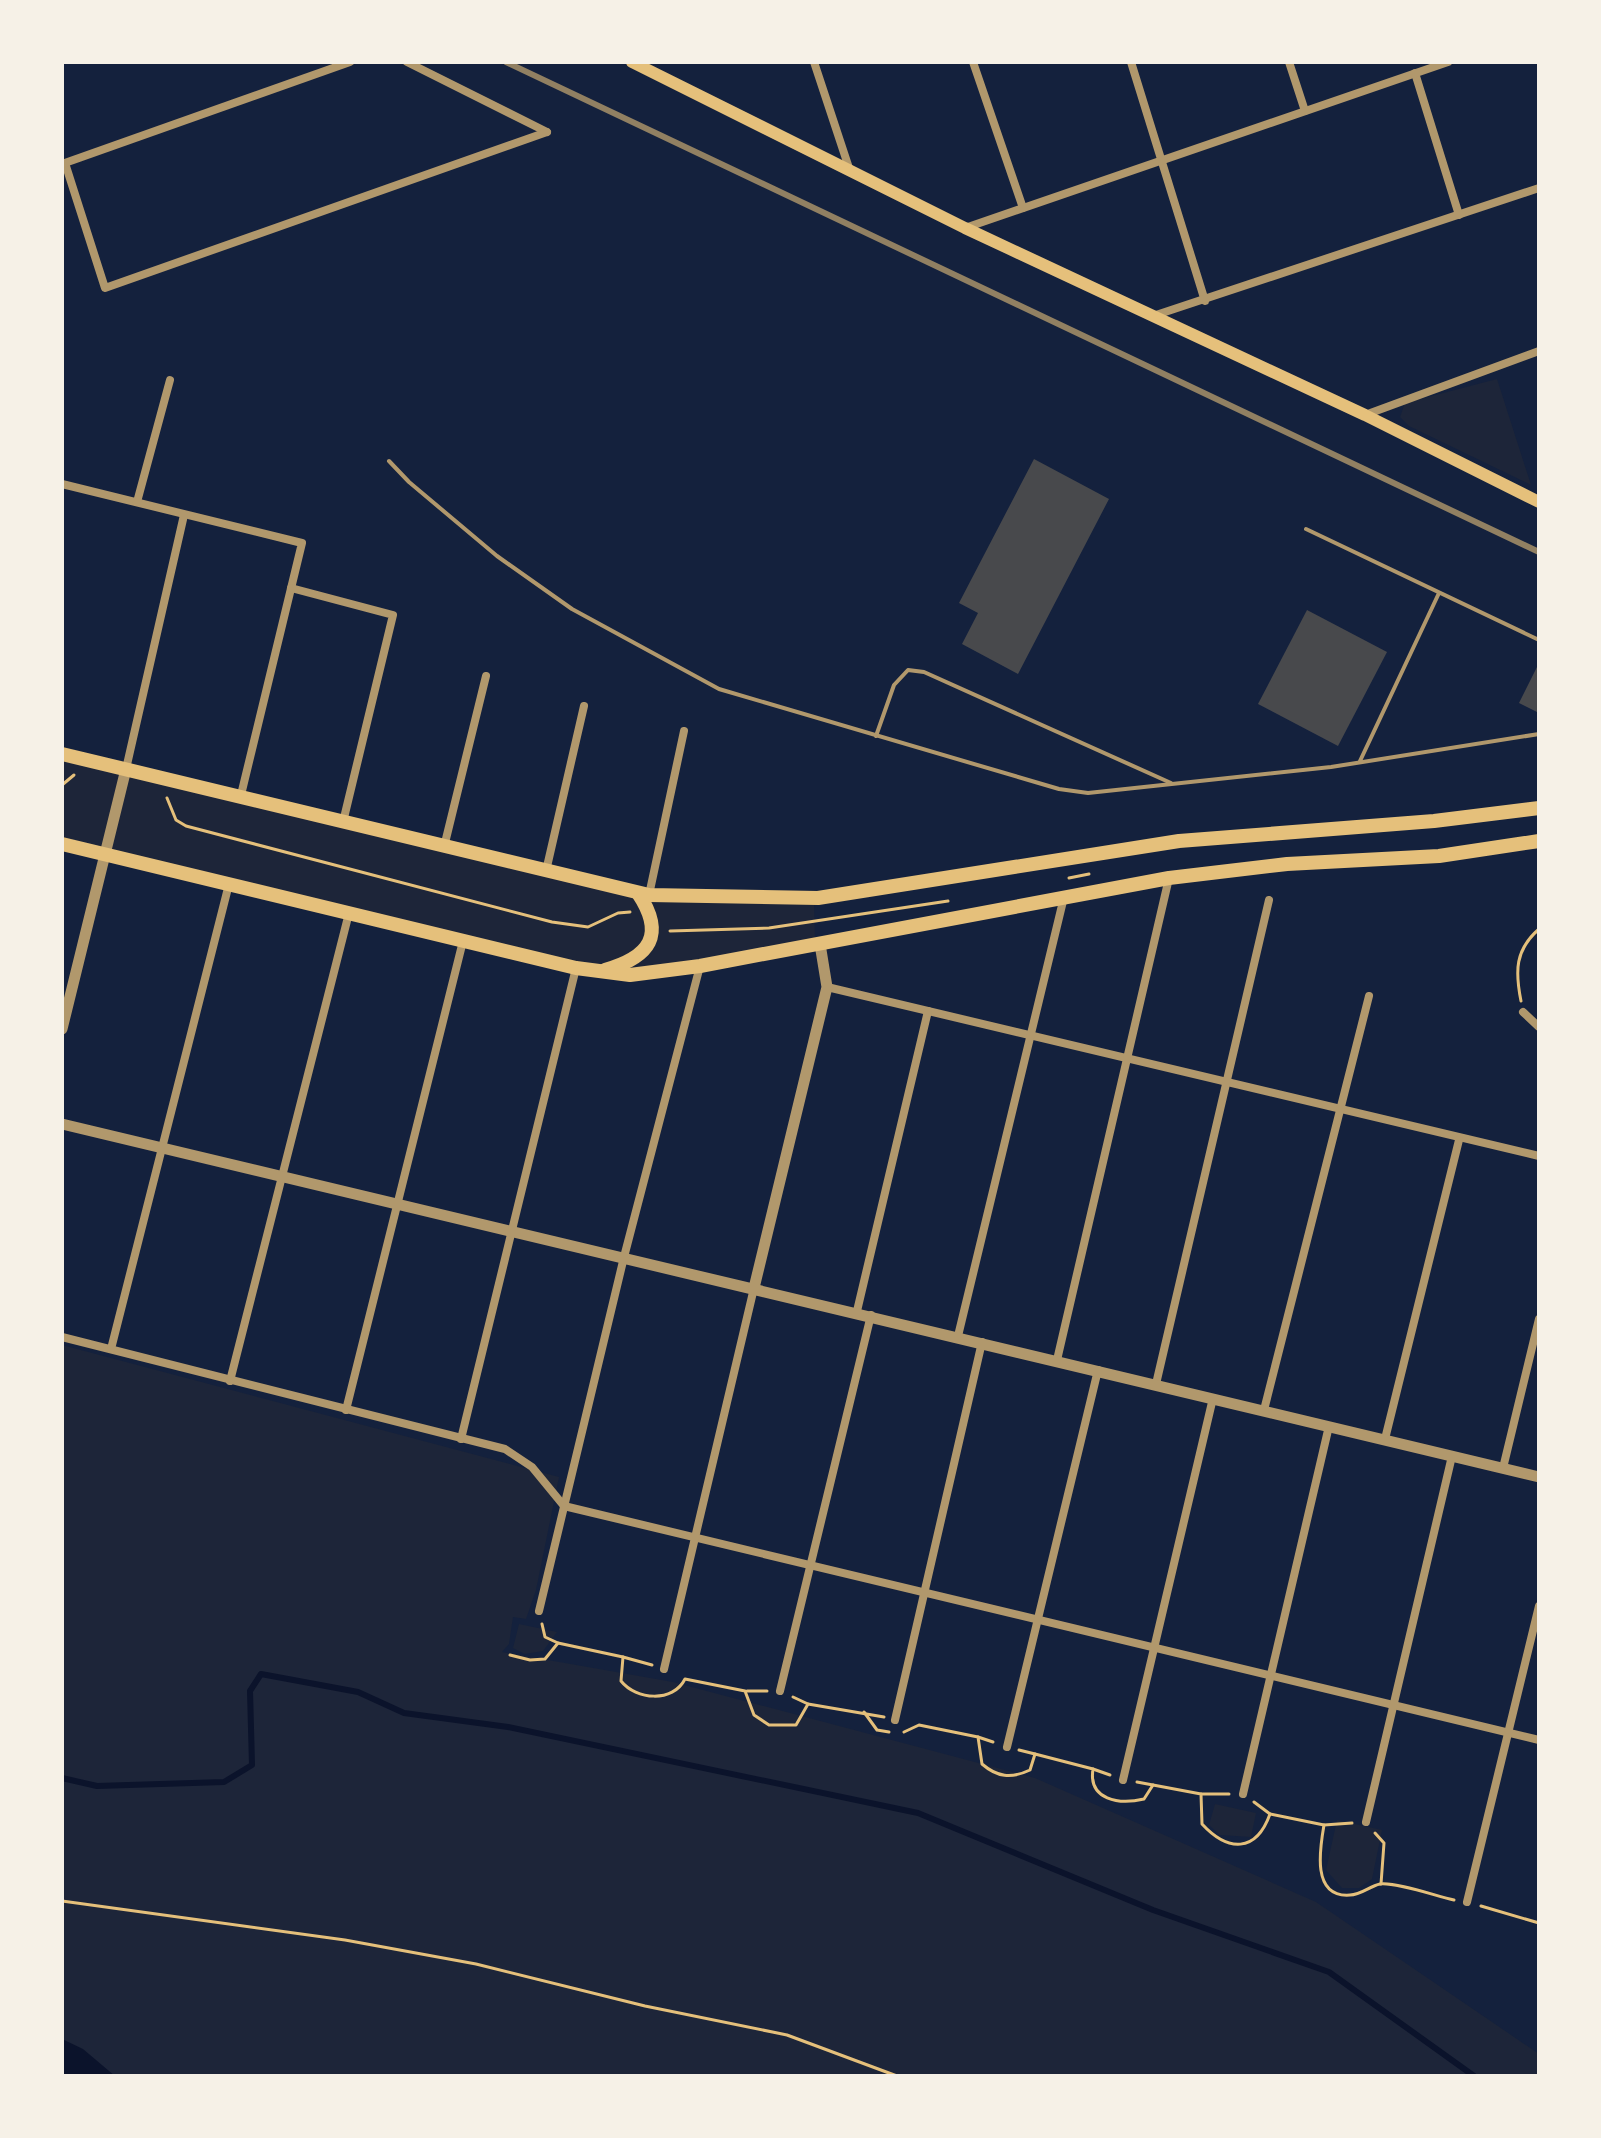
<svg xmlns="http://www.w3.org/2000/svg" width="1601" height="2138" font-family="'Public Sans',sans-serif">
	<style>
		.green { fill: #1d2539 }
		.water { fill: #0b132b }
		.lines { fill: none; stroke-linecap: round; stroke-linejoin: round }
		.stream { stroke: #0b132b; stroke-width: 6 }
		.building { fill: #48494c }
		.path { stroke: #e5c07b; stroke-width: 3 }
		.service { stroke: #b1986c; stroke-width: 4 }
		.minor { stroke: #b1986c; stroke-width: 8 }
		.tertiary { stroke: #b1986c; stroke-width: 11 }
		.secondary { stroke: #e5c07b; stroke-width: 12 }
		.primary { stroke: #e5c07b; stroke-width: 14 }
		.rail { stroke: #918062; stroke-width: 6 }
	</style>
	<rect width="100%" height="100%" fill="#14213d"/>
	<!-- green -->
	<g class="green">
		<path d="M1497 379 1531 485 1409 426 1400 417 1405 403Z"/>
		<path d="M62 760 649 899 814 903 815 940 629 971 577 964 62 839Z"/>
		<path d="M62 1345 559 1477 536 1590 526 1619 513 1617 509 1644 502 1652 673 1682 1035 1778 1316 1902 1539 2054V2076H62Z"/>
		<path d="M519 1624 557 1632 543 1651 525 1654 513 1648Z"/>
		<path d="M1215 1804 1256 1813 1251 1837 1220 1835 1209 1825Z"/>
		<path d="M1337 1820 1382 1830 1372 1879 1359 1888H1342L1326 1870Z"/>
	</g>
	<!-- water -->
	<path class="water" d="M62 2039 83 2049 115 2076H62Z"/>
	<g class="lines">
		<!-- stream -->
		<path class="stream" d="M62 1778 97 1786 224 1782 252 1765 250 1691 261 1674 358 1692 404 1713 508 1727 918 1813 1153 1910 1329 1972 1474 2076"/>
	</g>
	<!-- building -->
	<g class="building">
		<path d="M1034 459 1109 499 1018 674 962 644 978 613 959 603Z"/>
		<path d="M1307 610 1387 652 1338 746 1258 704Z"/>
		<path d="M1539 663V713L1519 703Z"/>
	</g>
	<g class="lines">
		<!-- path -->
		<g class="path">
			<path d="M62 785 74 775"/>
			<path d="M167 798 176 820 186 826 552 922 588 927 618 913 630 912"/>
			<path d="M1069 878 1089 874"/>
			<path d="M670 931 769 928 948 901"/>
			<path d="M1521 1001C1515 971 1515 950 1539 929"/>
			<path d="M542 1624 545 1637 558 1643"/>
			<path d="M510 1655 530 1660 545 1659 558 1643 623 1657 621 1681C636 1700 673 1703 685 1679L745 1691 754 1715 769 1725H796L808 1704 884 1717"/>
			<path d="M623 1657 652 1665"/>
			<path d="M747 1691H767"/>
			<path d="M793 1697 808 1704"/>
			<path d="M864 1712 877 1730 889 1732"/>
			<path d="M904 1732 919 1725 978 1737 982 1764C997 1777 1011 1779 1030 1770L1035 1754 1093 1769C1088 1800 1119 1805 1144 1799L1153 1785 1201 1794 1202 1824C1228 1852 1256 1853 1270 1814L1324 1825C1320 1848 1311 1898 1350 1895 1361 1895 1370 1886 1380 1884 1396 1882 1436 1896 1454 1900"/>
			<path d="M978 1737 993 1742"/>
			<path d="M1019 1750 1035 1754"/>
			<path d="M1093 1769 1110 1775"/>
			<path d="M1137 1782 1153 1785"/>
			<path d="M1201 1794H1229"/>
			<path d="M1254 1802 1270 1814"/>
			<path d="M1324 1825 1352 1823"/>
			<path d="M1375 1833 1384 1843 1381 1884"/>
			<path d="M62 1901 345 1940 476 1964 645 2006 787 2035 897 2076"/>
			<path d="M1481 1906 1539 1923"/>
		</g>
		<!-- service -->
		<g class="service">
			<path d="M389 461 409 482 497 556 572 609 719 689 1059 789 1088 793 1331 767 1539 734"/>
			<path d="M1306 529 1539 640"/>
			<path d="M876 736 894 685 908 670 924 672 1171 783"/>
			<path d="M1360 761 1439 593"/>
		</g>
		<!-- minor -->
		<g class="minor">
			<path d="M407 62 547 132"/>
			<path d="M814 62 849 168"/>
			<path d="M973 62 1023 208"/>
			<path d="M1131 62 1205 301"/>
			<path d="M1289 62 1305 111"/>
			<path d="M1415 73 1459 215"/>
			<path d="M65 163 105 288 547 132"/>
			<path d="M62 164 350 62"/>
			<path d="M965 228 1448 62"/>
			<path d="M1153 316 1539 188"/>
			<path d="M1365 415 1539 351"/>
			<path d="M62 484 302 543 240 799"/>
			<path d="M137 502 170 380"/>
			<path d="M291 588 393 615 343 822"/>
			<path d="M126 769 184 515"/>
			<path d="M444 847 486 676"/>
			<path d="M546 871 584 706"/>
			<path d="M649 895 684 731"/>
			<path d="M827 987 1539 1156"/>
			<path d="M1523 1012 1539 1027"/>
			<path d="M857 1311 928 1011"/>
			<path d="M958 1336 1064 897"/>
			<path d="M62 1337 505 1449 532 1467 564 1506 1539 1740"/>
			<path d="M111 1349 229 884"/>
			<path d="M1057 1360 1169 878"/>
			<path d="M230 1381 349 913"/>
			<path d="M1156 1384 1269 900"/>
			<path d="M346 1410 463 941"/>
			<path d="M1264 1410 1369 996"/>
			<path d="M461 1439 576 968"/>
			<path d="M1385 1439 1459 1140"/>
			<path d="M1503 1468 1539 1319"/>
			<path d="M539 1611 624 1257 700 966"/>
			<path d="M664 1669 754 1288"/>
			<path d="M780 1691 871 1315"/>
			<path d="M895 1720 982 1342"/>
			<path d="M1007 1747 1098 1370"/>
			<path d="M1123 1780 1213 1398"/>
			<path d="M1243 1794 1329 1426"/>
			<path d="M1366 1822 1452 1456"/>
			<path d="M1467 1902 1539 1606"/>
		</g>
		<!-- tertiary -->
		<g class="tertiary">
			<path d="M62 1029 126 769"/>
			<path d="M62 1124 1539 1477"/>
			<path d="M754 1288 827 987 820 944"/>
		</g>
		<!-- secondary -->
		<path class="secondary" d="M632 62 965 228 1365 415 1539 502"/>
		<!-- primary -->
		<g class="primary">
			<path d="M62 754 649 895 818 898 1179 841 1434 821 1539 808"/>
			<path d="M62 844 576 968 630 975 700 966 1169 878 1287 864 1439 856 1539 841"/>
			<path d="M605 970C650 957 666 935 638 893"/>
		</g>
		<!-- rail -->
		<path class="rail" d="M506 62 1539 552"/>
	</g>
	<!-- border -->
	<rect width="1601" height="2138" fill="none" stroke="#f6f1e7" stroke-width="128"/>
</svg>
